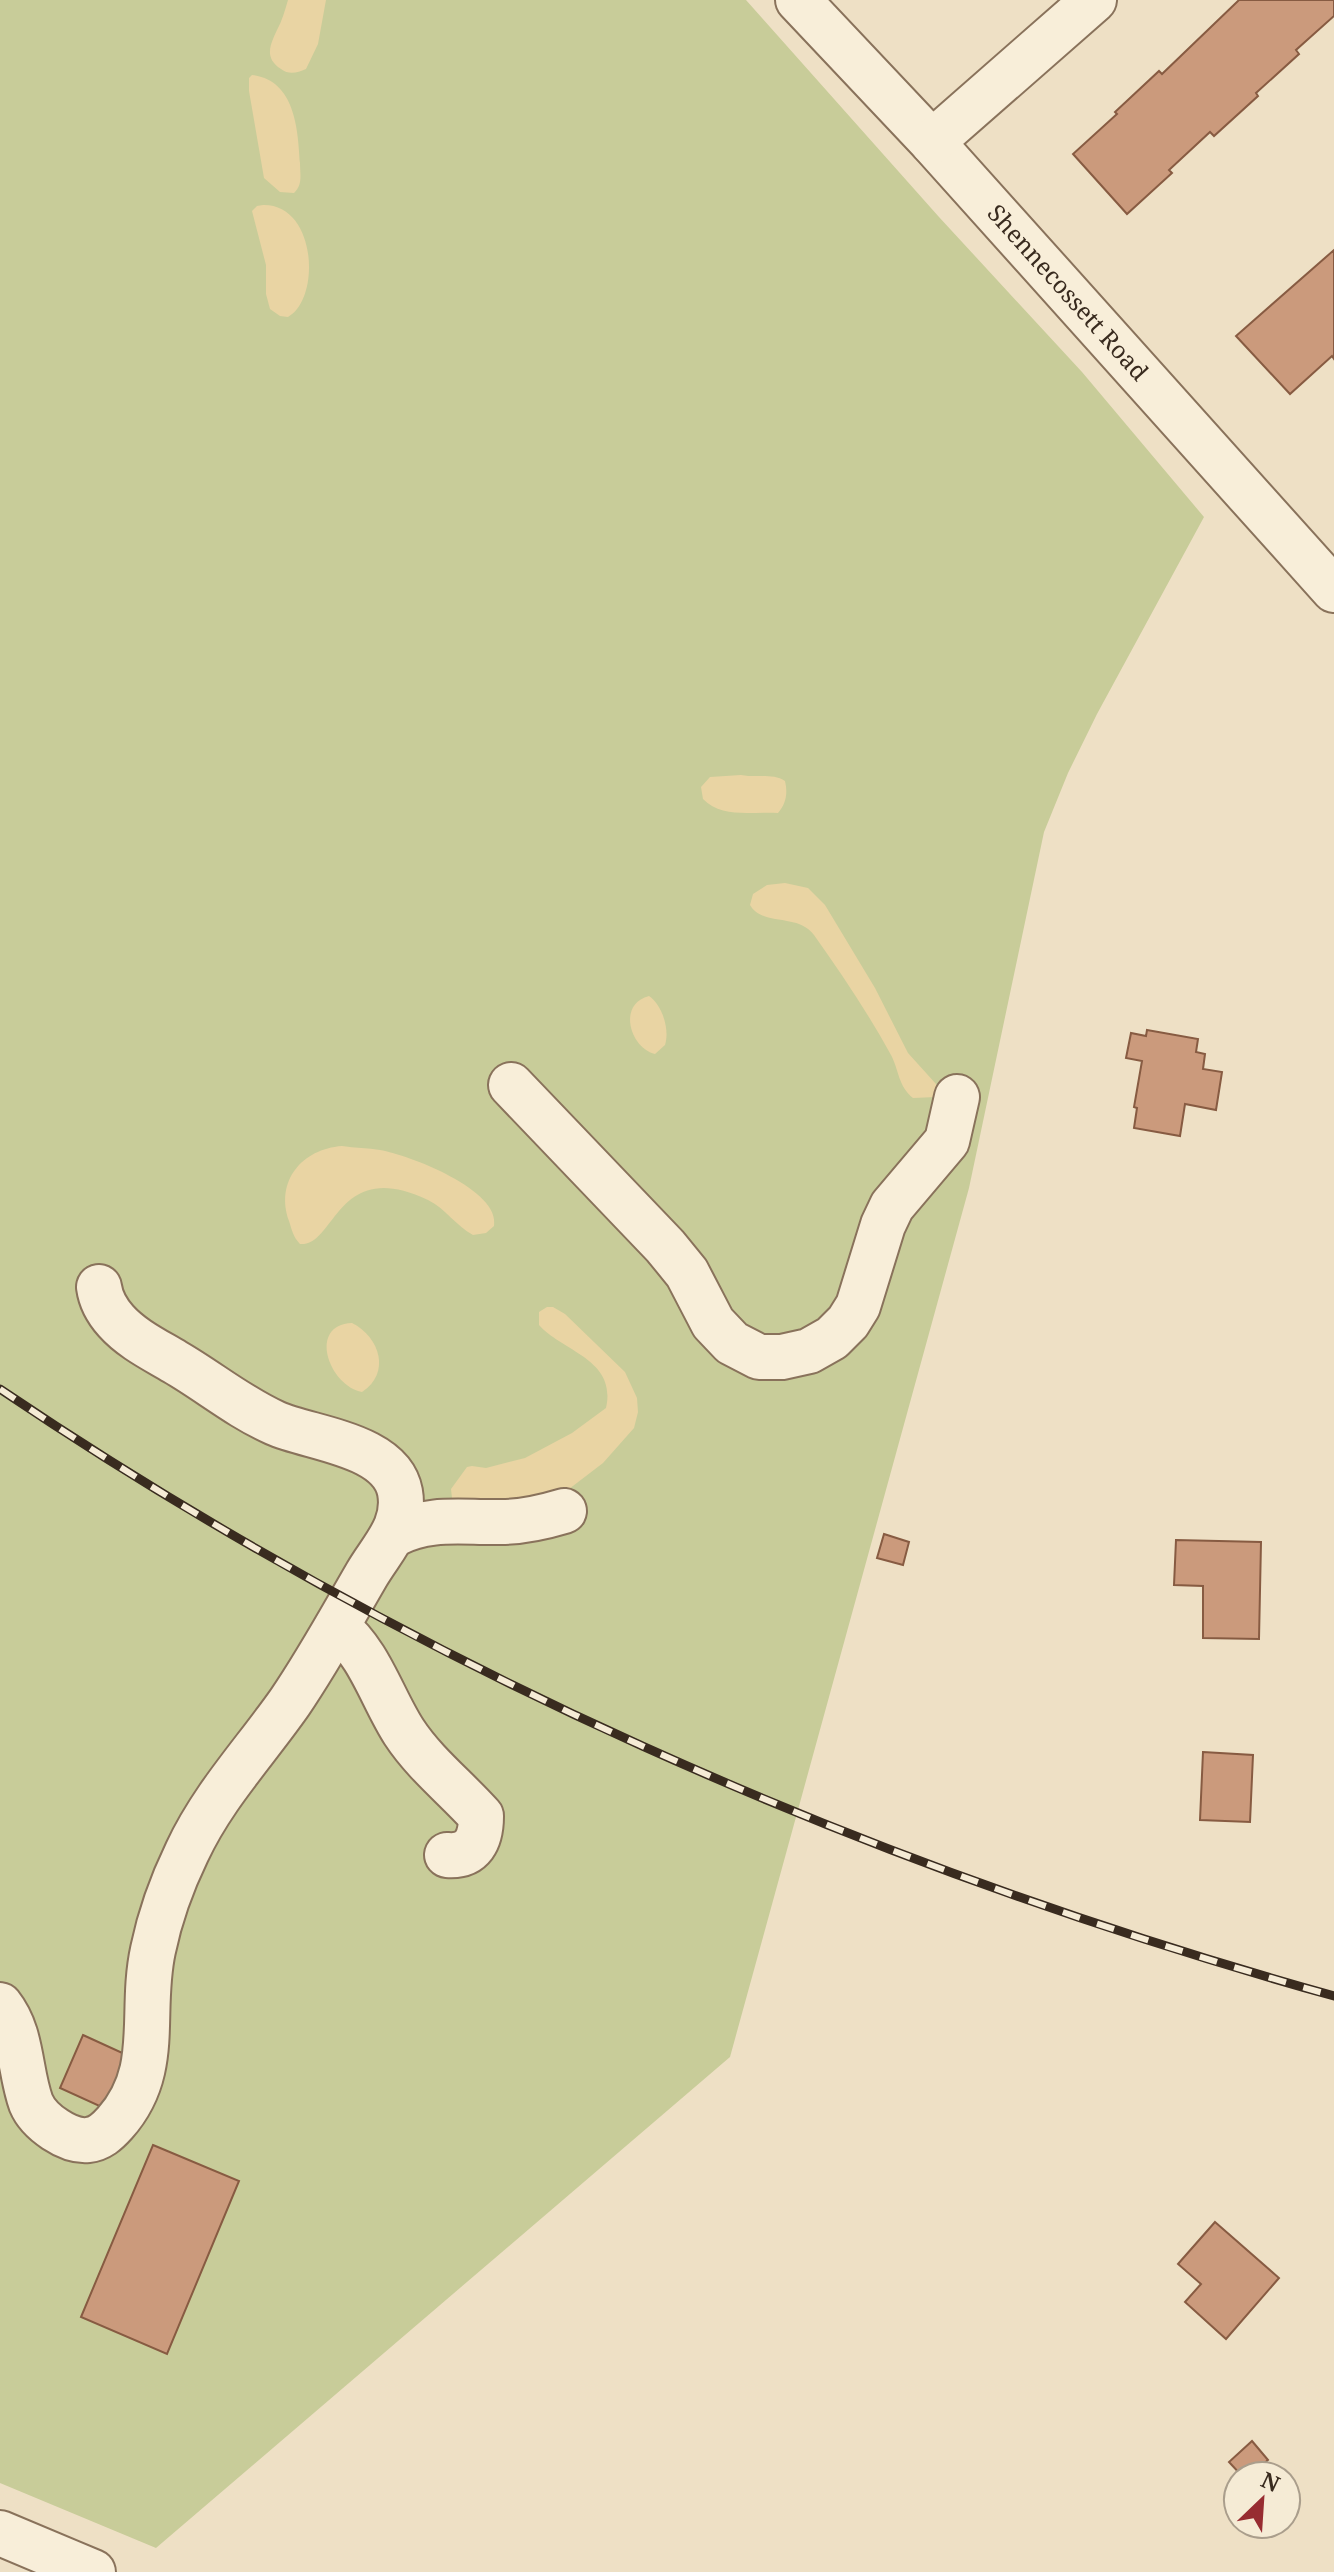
<svg xmlns="http://www.w3.org/2000/svg" width="1334" height="2572" font-family="'Noto Serif',serif">
	<style>
		.green { fill: #c8cc99 }
		.sand { fill: #e9d4a3 }
		.building { fill: #cb9a7c; stroke: #875b42; stroke-width: 2 }
		.lines { fill: none; stroke-linecap: round; stroke-linejoin: round }
		.minor-casing { stroke: #89725b; stroke-width: 48 }
		.minor { stroke: #f8eed9; stroke-width: 44 }
		.rail-casing { stroke: #392b1f; stroke-width: 9 }
		.rail { stroke: #f5ebd5; stroke-width: 6; stroke-dasharray: 18; stroke-linecap: butt }
		.labels { text-anchor: middle; stroke-width: 8; stroke-linejoin: round; paint-order: stroke }
		.street-label { font-size: 24px; fill: #392b1f; stroke: #f5ebd5 }
	</style>
	<rect width="100%" height="100%" fill="#eee0c5"/>
	<!-- green -->
	<path class="green" d="M0 0H746L939 217 1082 372 1204 517 1097 714 1068 773 1044 832 969 1188 730 2057 156 2548 0 2483Z"/>
	<!-- sand -->
	<g class="sand">
		<path d="M288 0H326L318 44 306 69C297 73 289 75 281 69 264 58 270 45 277 30 282 21 285 10 288 0Z"/>
		<path d="M252 75C295 80 298 129 300 163 300 175 303 184 294 193L280 192 264 178 249 91V78Z"/>
		<path d="M263 205C317 204 321 299 288 317L280 316 270 309 266 294V265L252 211 257 206Z"/>
		<path d="M741 775C755 778 773 773 785 781 788 793 786 804 778 813 753 811 722 819 703 799L701 787 710 777Z"/>
		<path d="M785 883 808 888 825 905 875 988 908 1053 936 1084V1097L913 1098C898 1086 899 1070 891 1055 868 1013 841 973 814 935 798 913 763 927 750 905L753 894 767 885Z"/>
		<path d="M649 996C662 1005 670 1029 665 1045L655 1054C630 1048 617 1004 649 996Z"/>
		<path d="M342 1146C355 1148 368 1148 380 1150 409 1155 501 1190 494 1226L486 1233 473 1235C456 1226 445 1208 428 1200 336 1156 336 1247 300 1244 293 1237 292 1230 289 1221 275 1181 302 1149 342 1146Z"/>
		<path d="M547 1307H553L565 1314 625 1372 637 1398 638 1412 634 1428 603 1463 552 1502 456 1501 452 1498 451 1489 467 1467 472 1466 486 1468 525 1458 572 1433 606 1408C617 1359 563 1352 539 1325V1312Z"/>
		<path d="M352 1323C380 1337 391 1373 362 1392 329 1386 307 1325 352 1323Z"/>
	</g>
	<!-- building -->
	<g class="building">
		<path d="M1239 0H1334V16L1296 50 1299 54 1256 93 1258 96 1214 136 1210 132 1169 170 1172 173 1127 214 1073 154 1117 114 1115 112 1159 71 1162 74Z"/>
		<path d="M1334 250V359L1332 356 1290 394 1236 336Z"/>
		<path d="M1147 1030 1198 1039 1196 1052 1205 1054 1203 1069 1222 1072 1216 1110 1185 1104 1180 1136 1134 1128 1137 1108 1134 1107 1142 1061 1126 1058 1131 1033 1146 1036Z"/>
		<path d="M884 1534 909 1542 903 1565 877 1558Z"/>
		<path d="M1176 1540 1261 1542 1259 1639 1203 1638V1586L1174 1585Z"/>
		<path d="M1203 1752 1253 1755 1250 1822 1200 1820Z"/>
		<path d="M83 2035 129 2056 106 2109 60 2088Z"/>
		<path d="M153 2145 239 2181 167 2354 81 2317Z"/>
		<path d="M1215 2222 1279 2278 1226 2339 1185 2302 1201 2284 1178 2264Z"/>
		<path d="M1252 2441 1268 2460 1250 2476H1242L1229 2462Z"/>
	</g>
	<g class="lines">
		<defs>
			<g id="minor">
				<path id="s1" d="M798 0 932 142 1334 590"/>
				<path d="M932 142 1094 0"/>
				<path d="M511 1085 665 1246 687 1273 713 1323 732 1343 759 1357H782L809 1351 832 1338 848 1322 858 1306 883 1225 892 1206 947 1141 957 1097"/>
				<path d="M395 1534C429 1516 464 1523 501 1522 523 1522 544 1517 564 1511"/>
				<path d="M337 1627C370 1653 382 1698 404 1732 425 1764 456 1788 481 1816 481 1840 473 1857 447 1855"/>
				<path d="M0 2005C23 2034 19 2070 31 2103 39 2122 68 2142 88 2140 99 2139 107 2132 115 2123 162 2070 139 2014 153 1950 160 1916 172 1883 187 1852 213 1796 255 1752 290 1702 318 1661 342 1617 367 1574 383 1547 406 1526 400 1492 391 1444 311 1439 275 1423 239 1407 208 1381 175 1362 155 1350 132 1339 116 1321 107 1311 101 1301 99 1287"/>
				<path d="M0 2533 93 2572"/>
			</g>
		</defs>
		<!-- minor casing -->
		<use href="#minor" class="minor-casing"/>
		<!-- minor -->
		<use href="#minor" class="minor"/>
		<defs>
			<path id="rail" d="M0 1389C408 1664 861 1864 1334 1996"/>
		</defs>
		<!-- rail casing -->
		<use href="#rail" class="rail-casing"/>
		<!-- rail -->
		<use href="#rail" class="rail"/>
	</g>
	<g class="labels">
		<!-- street labels -->
		<g class="street-label">
			<text dy="8" stroke="none"><textPath href="#s1" startOffset="398">Shennecossett Road</textPath></text>
		</g>
	</g>
	<!-- north arrow -->
	<g transform="translate(1262 2500) rotate(25)"><circle r="38" fill="#f5ebd5" stroke="#aa9e8c" stroke-width="2"/>
	<path d="M0-6L14 30L0 20L-14 30Z" fill="#972c31"/>
	<text y="-12" font-size="22" font-weight="bold" text-anchor="middle" fill="#392b1f">N</text>
	</g>
</svg>
